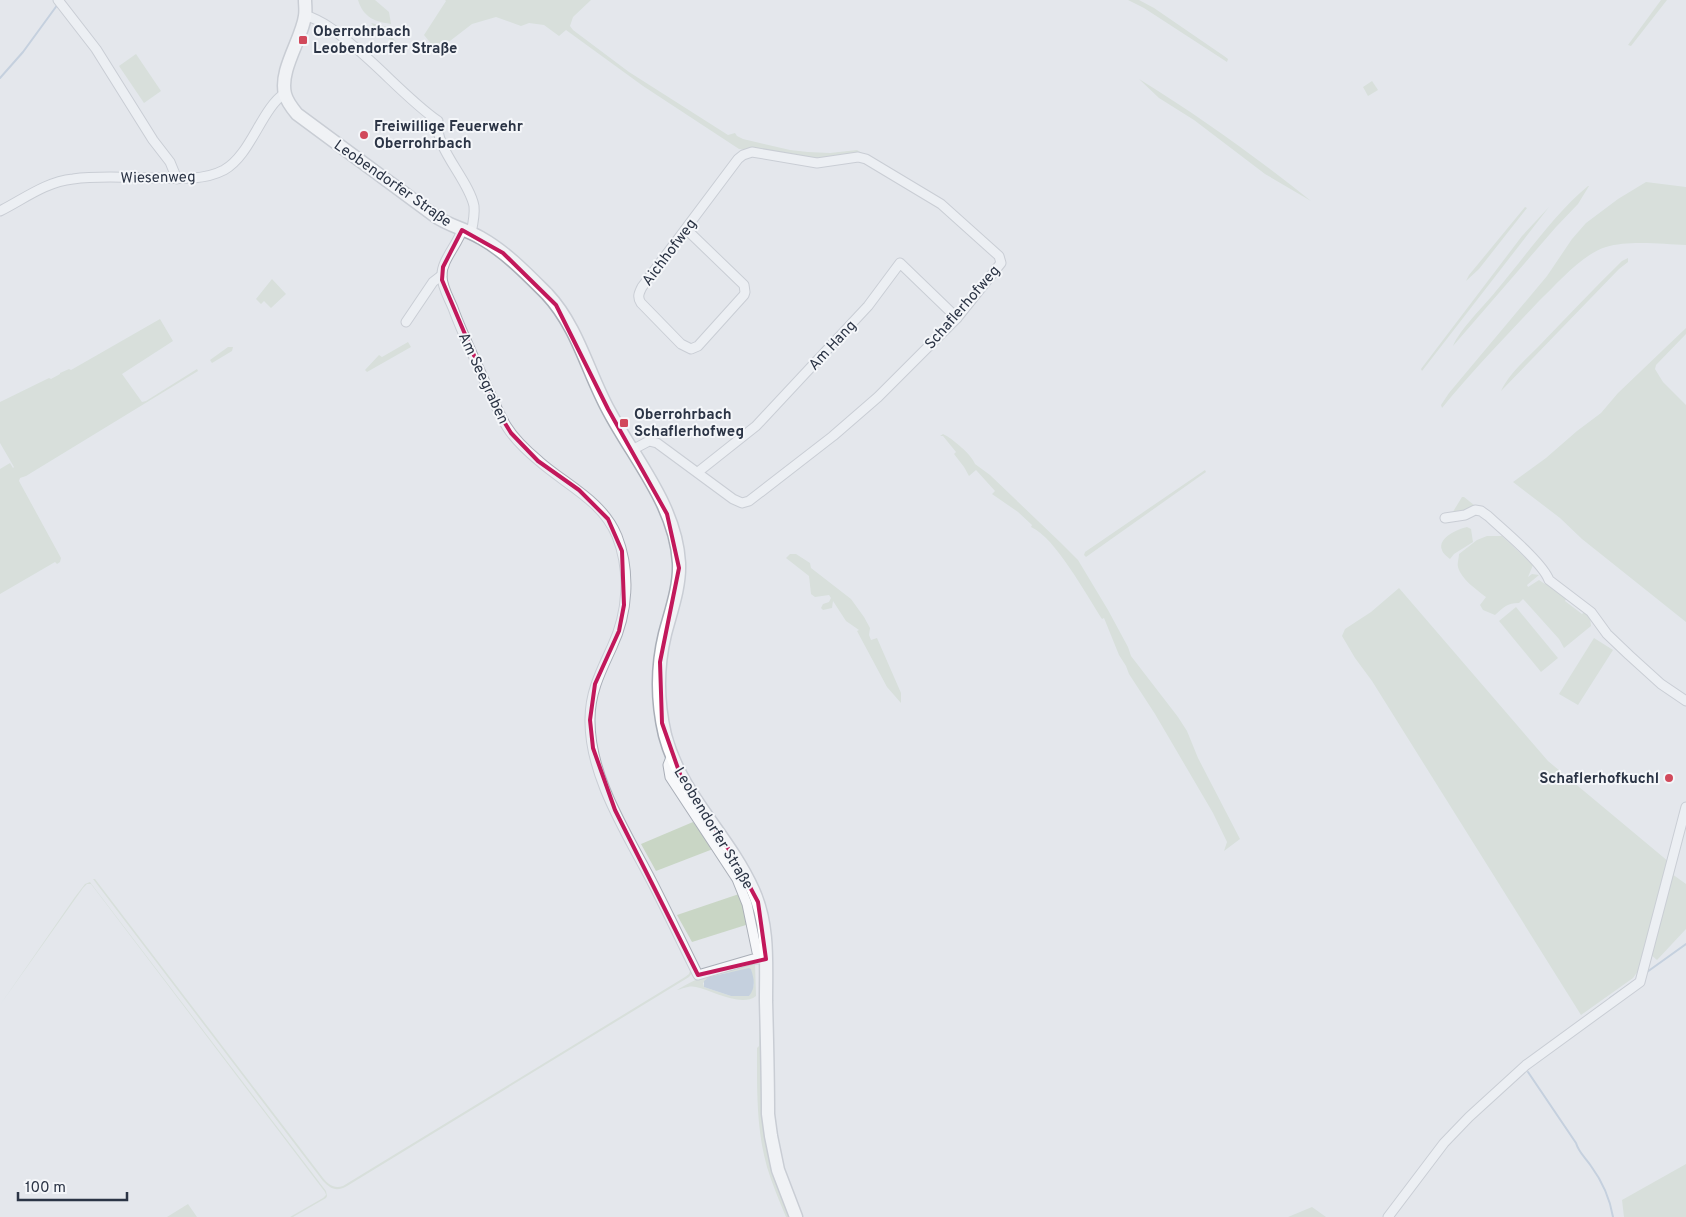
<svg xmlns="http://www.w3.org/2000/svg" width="1686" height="1217" font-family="Overpass,sans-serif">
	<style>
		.green { fill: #c9d6c5; fill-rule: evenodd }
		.water { fill: #9fb4cc }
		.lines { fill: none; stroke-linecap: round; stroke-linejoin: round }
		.stream { stroke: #9fb4cc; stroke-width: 2 }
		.minor-casing { stroke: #a9aeb7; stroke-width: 11 }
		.secondary-casing { stroke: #a9aeb7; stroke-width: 15 }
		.minor { stroke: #f7f8fa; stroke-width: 9 }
		.secondary { stroke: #fff; stroke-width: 12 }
		.marked { fill: none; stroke: #c2185b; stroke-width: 4; stroke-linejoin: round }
		.poi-dot { fill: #d1495b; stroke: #f4f6f9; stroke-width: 2 }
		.labels { text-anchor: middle; stroke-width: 4; stroke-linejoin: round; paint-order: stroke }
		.poi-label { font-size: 15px; font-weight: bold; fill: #2b3445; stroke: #f4f6f9; text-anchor: start }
		.street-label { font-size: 15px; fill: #2b3445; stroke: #f4f6f9 }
	</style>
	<rect width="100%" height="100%" fill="#e4e7ec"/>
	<!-- green -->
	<g class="green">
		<path d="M358 0H375L389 12 391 24C375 22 363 17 358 0Z"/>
		<path d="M445 0H591L573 17 570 26 573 30 629 72 728 135 735 133 737 136 743 139 790 150 808 152 830 153 857 150 917 186 866 157 823 161 739 149 643 86 566 30 559 36 544 25 529 23 521 26 496 17 472 24 437 51 424 35 446 1Z"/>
		<path d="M1128 0H1139L1154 8 1224 56 1228 59 1227 62 1144 8Z"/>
		<path d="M1661 0H1667L1631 46 1628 45Z"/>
		<path d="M371 23 391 28V35L397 44 382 34Z"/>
		<path d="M136 54 161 91 144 103 119 66Z"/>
		<path d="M1139 79C1199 116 1256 157 1311 201L1265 174 1194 120 1159 98Z"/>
		<path d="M1372 81 1378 90 1368 96 1363 87Z"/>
		<path d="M1646 182 1686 187V245C1663 244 1628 240 1606 247 1582 254 1557 284 1539 301 1506 336 1472 371 1442 408L1441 405 1449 393 1547 276 1572 239 1586 223 1618 199Z"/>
		<path d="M1588 186H1589L1578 204 1556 227 1453 346C1460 329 1484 306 1496 291 1524 258 1555 213 1588 186Z"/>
		<path d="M1525 207 1527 208 1479 269 1466 281 1469 275Z"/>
		<path d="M1549 207 1422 371 1421 369 1522 236Z"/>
		<path d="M1628 258V262L1619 269 1501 391C1509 374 1525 360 1538 347 1566 318 1593 289 1622 261Z"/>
		<path d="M272 279 286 294 271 308 264 301 261 304 256 299Z"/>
		<path d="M160 319 173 341 122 374 142 402 146 401 197 369 198 371 26 476 20 478 19 481 61 558 60 562 57 564 55 562 0 594V469L10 463 13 468 14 467 0 443V402L49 378 51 379 60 374V373L69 369 71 370Z"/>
		<path d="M1686 328V334L1656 365 1655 369 1663 382 1686 405V622L1582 539 1560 518 1513 482 1546 458 1577 431 1601 413 1618 393Z"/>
		<path d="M408 342 411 347 367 372 365 370 379 355 382 357Z"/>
		<path d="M228 347H233L232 351 212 363 210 360Z"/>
		<path d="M943 434C952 438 972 455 975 464L990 475 1061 543 1078 560 1108 610 1128 647 1131 656 1178 717 1187 731 1198 758 1240 839 1224 851 1227 842 1213 813 1155 714 1129 674 1126 666 1119 655 1104 618 1102 619C1087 596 1055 537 1031 527L1032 525 1018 512 992 494 995 491 976 470 969 476 964 467 954 454 956 452 943 436H940Z"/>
		<path d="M1205 470 1206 472 1203 474 1086 557 1084 555 1085 552Z"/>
		<path d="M1462 497H1464L1474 505 1471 509 1451 515Z"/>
		<path d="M1467 527 1471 529 1473 542 1454 554 1450 559C1447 556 1443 554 1442 550 1437 538 1458 529 1467 527Z"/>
		<path d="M1487 536H1502L1533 565 1528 577 1532 574 1539 575 1527 585 1528 587 1539 580 1545 584 1548 582 1569 601 1566 599 1565 601 1582 614 1585 611 1590 616 1591 626 1564 648 1559 639 1523 599 1519 603C1507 603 1504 607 1495 615L1483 610 1480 605 1486 597C1477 590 1461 579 1458 567 1457 563 1459 558 1459 554L1477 540Z"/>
		<path d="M790 554H796L810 563 811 568 851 599 864 617 870 628 869 635 871 640 877 638 901 693V703L887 687 857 631 859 630 846 621 833 601 832 608 823 610 821 608 823 604 829 602 831 598 829 595 815 597 811 594 809 576 786 558Z"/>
		<path d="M1399 588 1548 761 1669 862 1638 971 1633 978 1581 1015 1372 681 1355 658 1342 636 1345 629 1371 612Z"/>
		<path d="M1516 607 1558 658 1541 672 1499 621Z"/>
		<path d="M1594 638 1613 650 1578 705 1559 694Z"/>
		<path d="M693 822 713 849 656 871 641 844Z"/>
		<path d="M1672 874 1686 884V929L1657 960 1650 954Z"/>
		<path d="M93 879H95L323 1178C329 1185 334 1189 343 1186L685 977 689 974 691 968 692 973 689 977 347 1186C336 1192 331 1189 323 1181Z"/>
		<path d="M90 882 93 886 326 1191 327 1196 326 1198 293 1217H290L323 1198 326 1195 325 1192 91 884H87L83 888 0 1005 75 897 85 884Z"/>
		<path d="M739 894 749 924 692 942 677 915Z"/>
		<path d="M755 963 756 996C741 1008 712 990 696 987 689 985 682 989 677 990 705 973 724 970 755 963ZM751 969 754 985 749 996H731L704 987 703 983 714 975Z"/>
		<path d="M760 965 763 1083 792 1217H786C779 1200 772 1184 767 1167 756 1128 757 1087 757 1048L759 1046Z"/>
		<path d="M1686 1164V1217H1624L1622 1200Z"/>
		<path d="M188 1204 197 1217H167Z"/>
		<path d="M1312 1207 1326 1217H1288Z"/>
	</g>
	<!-- water -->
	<path class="water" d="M749 968 751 969C754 979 756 987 749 996H731L704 987V981L709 977Z"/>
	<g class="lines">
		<!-- stream -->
		<g class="stream">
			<path d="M0 78 23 52 58 4"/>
			<path d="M1647 972 1686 944"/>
			<path d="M1610 998 1633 982"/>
			<path d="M1528 1072 1576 1143C1579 1153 1585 1157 1591 1166 1602 1181 1610 1199 1613 1217"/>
		</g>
		<defs>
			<g id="minor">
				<path d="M58 0 96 49 153 140 170 162 177 179"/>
				<path d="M305 15C323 21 337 32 351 44 381 68 407 99 438 121 433 146 469 180 474 206 475 215 473 224 471 233"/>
				<path d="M0 211C24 199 45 182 73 179 101 175 132 178 160 178 181 179 205 180 224 170 251 155 261 109 285 93"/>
				<path d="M462 230C458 244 441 261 442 276 442 287 449 298 453 308 462 333 474 357 485 382 492 397 498 413 507 427 515 440 527 451 539 461 566 485 602 500 617 536 631 572 628 613 612 647 601 671 590 692 590 719 589 775 626 832 651 880 667 911 682 943 698 975L753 959H766"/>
				<path d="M406 322 433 282 442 275"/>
				<path d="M632 450 649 441 657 443 733 499 742 503 749 501 833 436 878 397 957 318 1001 263 999 256 941 204 866 159 858 157 817 163 752 152 743 155 738 159 642 287C639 293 637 297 641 303L681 344 691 349 698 346 744 295 745 292 744 285 686 229"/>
				<path d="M698 472 756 426 868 306 900 263 957 318"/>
				<path d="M1445 518 1465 515 1475 510 1481 511 1488 516C1503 530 1542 562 1549 580L1591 612 1607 634 1629 655 1661 684 1686 701"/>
				<path d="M672 755 668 765 670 777 737 879 747 904 757 952 766 959"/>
				<path d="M1388 1217 1444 1143 1469 1117 1526 1065 1640 982 1686 807"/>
			</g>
			<path id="secondary" d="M305 0C305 5 306 10 305 16 302 39 279 70 285 94 287 102 292 108 297 114L435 216C449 226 466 229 481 238 506 252 527 274 547 294 578 327 588 373 609 411 635 460 676 506 679 563 680 587 671 611 665 634 657 667 657 701 665 735 681 796 728 834 753 890 769 925 766 963 766 1001 767 1039 768 1076 768 1114L771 1136 778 1170 796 1217"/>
		</defs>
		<!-- minor casing -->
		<use href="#minor" class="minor-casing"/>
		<!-- secondary casing -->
		<use href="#secondary" class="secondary-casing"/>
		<!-- minor -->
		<use href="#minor" class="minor"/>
		<!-- secondary -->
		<use href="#secondary" class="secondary"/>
	</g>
	<!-- marked area -->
	<path d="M0 0H1686V1217H0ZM462 230 503 253 556 305 608 409 667 514 679 568 660 662 662 723 681 777 735 859 758 902 766 959 698 975 615 810 593 748 590 720 595 684 619 631 624 605 622 551 608 519 579 490 538 461 511 433 498 412 442 280 443 267Z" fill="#e4e7ec" fill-opacity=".55" fill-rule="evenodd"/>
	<path class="marked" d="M462 230 503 253 556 305 608 409 667 514 679 568 660 662 662 723 681 777 735 859 758 902 766 959 698 975 615 810 593 748 590 720 595 684 619 631 624 605 622 551 608 519 579 490 538 461 511 433 498 412 442 280 443 267Z"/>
	<!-- markers -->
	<g class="poi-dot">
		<rect x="298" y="35" width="10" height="10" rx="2.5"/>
		<circle cx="364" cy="135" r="5"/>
		<rect x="619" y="418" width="10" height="10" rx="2.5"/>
		<circle cx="1669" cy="778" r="5"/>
	</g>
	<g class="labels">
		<!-- poi labels -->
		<g class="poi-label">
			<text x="313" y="36">Oberrohrbach<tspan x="313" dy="17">Leobendorfer Straße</tspan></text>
			<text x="374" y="131">Freiwillige Feuerwehr<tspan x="374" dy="17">Oberrohrbach</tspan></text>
			<text x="634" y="419">Oberrohrbach<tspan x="634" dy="17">Schaflerhofweg</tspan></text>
			<text x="1659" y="783" text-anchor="end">Schaflerhofkuchl</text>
		</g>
		<!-- street labels -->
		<g class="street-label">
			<text transform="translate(158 177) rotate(-1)" y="5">Wiesenweg</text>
			<text transform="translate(393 183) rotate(35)" y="5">Leobendorfer Straße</text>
			<text transform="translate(669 252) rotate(-53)" y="5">Aichhofweg</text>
			<text transform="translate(962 307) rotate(-49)" y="5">Schaflerhofweg</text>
			<text transform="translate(832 345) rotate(-47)" y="5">Am Hang</text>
			<text transform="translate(484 378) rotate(65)" y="5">Am Seegraben</text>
			<text transform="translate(714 828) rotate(59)" y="5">Leobendorfer Straße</text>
		</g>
	</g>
	<!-- scale -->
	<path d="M18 1192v8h109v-8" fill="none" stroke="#2b3445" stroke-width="2.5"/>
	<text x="25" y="1192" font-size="15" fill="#2b3445" stroke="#f4f6f9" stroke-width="4" paint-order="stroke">100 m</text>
</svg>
